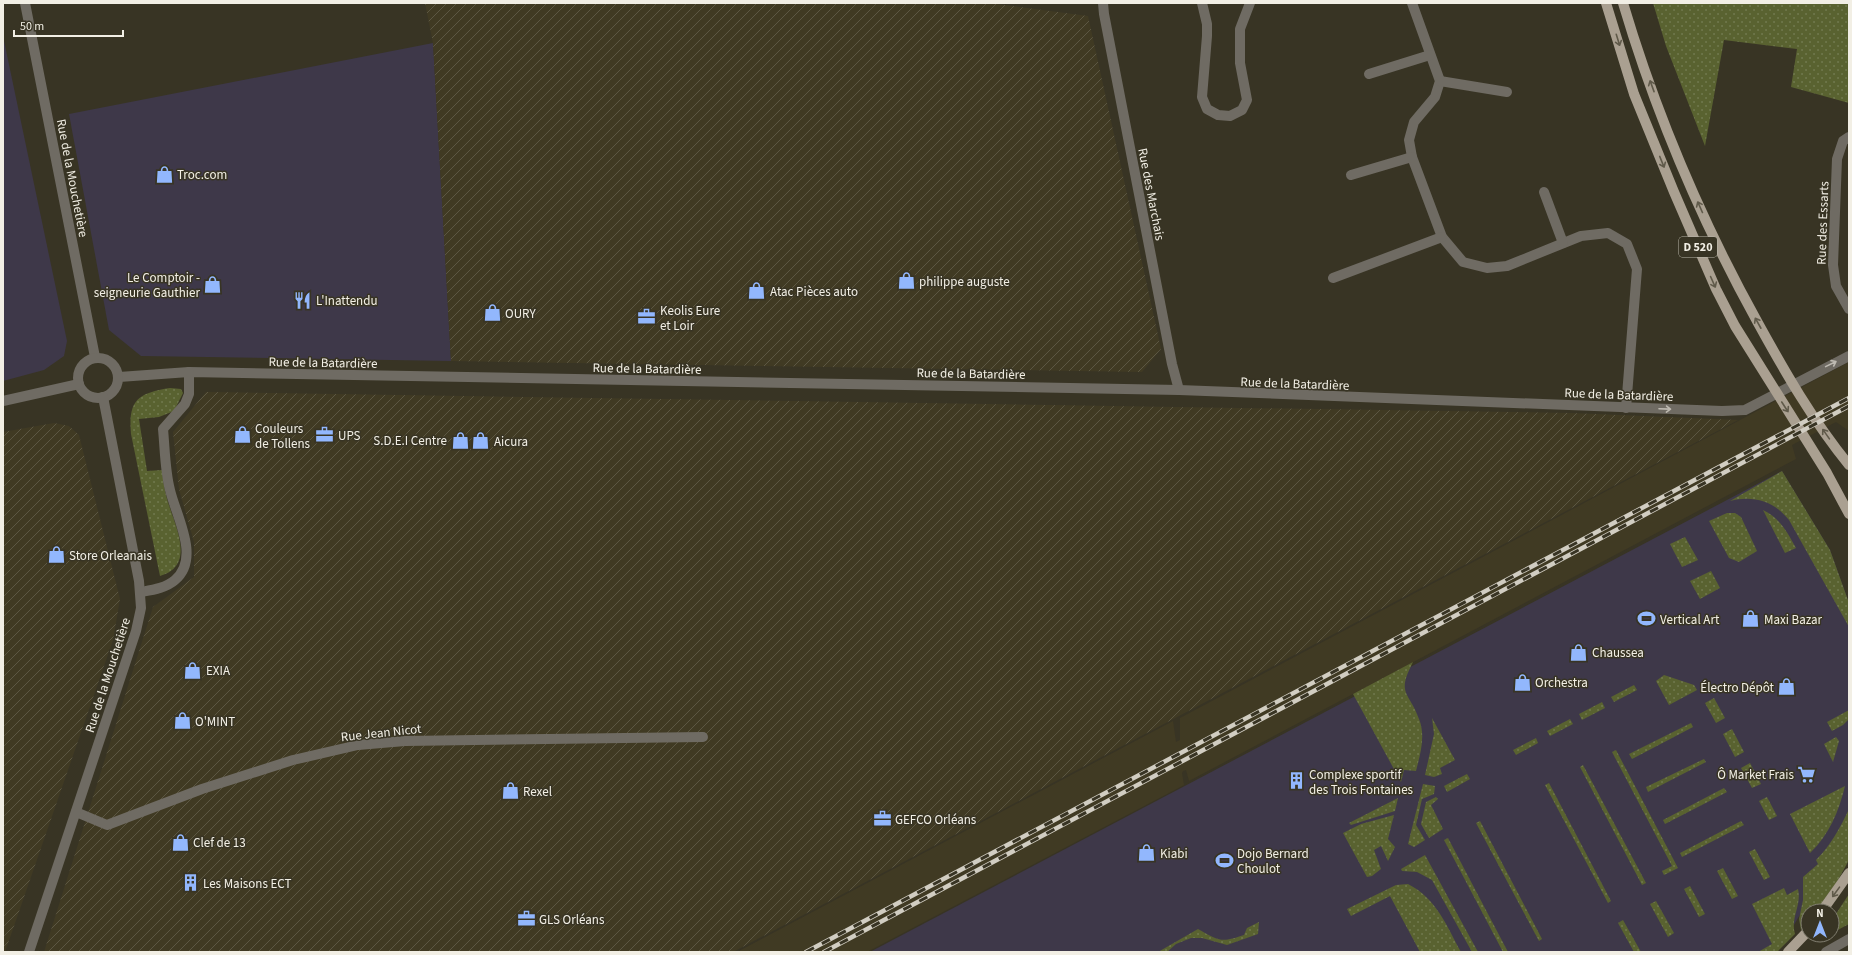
<svg xmlns="http://www.w3.org/2000/svg" width="1852" height="955" font-family="'Source Sans 3',sans-serif">
	<style>
		.commercial { fill: #3e3849 }
		.industrial { fill: url(#industrial-furrows) }
		.built { fill: #403a23 }
		.grass { fill: url(#grass-dots) }
		.lines { fill: none; stroke-linecap: round; stroke-linejoin: round }
		.minor { stroke: #6f6b63; stroke-width: 10 }
		.tertiary { stroke: #6f6b63; stroke-width: 10 }
		.primary { stroke: #aaa091; stroke-width: 10 }
		.rail-casing { stroke: #d1cdc2; stroke-width: 4.5 }
		.rail { stroke: #383424; stroke-width: 3; stroke-dasharray: 9; stroke-linecap: butt }
		.oneway { stroke: #605a4a }
		.oneway2 { stroke: #bebab1 }
		.labels { text-anchor: middle; stroke-width: 3; stroke-linejoin: round; paint-order: stroke }
		.shield { fill: #383424; stroke: #bab7ab; stroke-width: 1 }
		.shield-label { font-size: 12px; font-weight: bold; fill: #f2efe5 }
		.poi-label { font-size: 13px; fill: #f2efe5; stroke: #383424; text-anchor: start }
		.street-label { font-size: 13px; fill: #f2efe5; stroke: #383424 }
	</style>
	<defs>
		<pattern id="industrial-furrows" width="10" height="10" patternUnits="userSpaceOnUse"><rect width="10" height="10" fill="#403a23"/><path d="M-1 1l2-2M0 10L10 0M9 11l2-2" fill="none" stroke="#5c5743"/></pattern>
		<pattern id="grass-dots" width="8" height="8" patternUnits="userSpaceOnUse"><rect width="8" height="8" fill="#596230"/><path d="M2 2h.1M6 6h.1" fill="none" stroke="#71794e" stroke-width="1.8" stroke-linecap="round"/></pattern>
	</defs>
	<rect width="100%" height="100%" fill="#383424"/>
	<!-- commercial -->
	<g class="commercial">
		<path d="M3 36 67 341 64 356 44 370 3 381Z"/>
		<path d="M433 43 451 361 141 356 109 330 69 114Z"/>
		<path d="M1782 471 1830 550 1849 603V822L1808 901 1788 935 1770 952H870Z"/>
	</g>
	<!-- industrial -->
	<g class="industrial">
		<path d="M425 3H989L1088 16 1161 349 1142 372 451 361 433 43Z"/>
		<path d="M206 392 1571 413 1738 420 733 952H44L153 607 194 577V542L179 489 173 432Z"/>
		<path d="M54 423 69 426 79 435 120 599 113 640 5 952H3V432Z"/>
	</g>
	<!-- built -->
	<path class="built" d="M1849 362V431L1836 422 1792 445 1796 459 1189 781 1186 770 1183 771 1182 773 1184 785 867 952H737L1173 721 1176 742 1180 740V718Z"/>
	<!-- grass -->
	<g class="grass">
		<path d="M1653 3H1849V103L1791 87 1797 49 1724 40 1705 146 1666 46Z"/>
		<path d="M170 388 181 389 183 393 174 411 159 417 139 419 147 471 162 470C163 479 164 487 166 495 172 521 199 565 160 576L131 434C128 400 138 393 170 388Z"/>
		<path d="M1782 471 1830 550 1849 603V627L1789 520C1774 501 1753 495 1730 501Z"/>
		<path d="M1763 510C1780 518 1787 532 1796 548L1785 553Z"/>
		<path d="M1727 513H1735L1741 517 1757 551 1739 562 1729 558 1709 521Z"/>
		<path d="M1685 537 1698 560 1682 567 1670 544Z"/>
		<path d="M1711 571 1720 588 1700 599 1690 581Z"/>
		<path d="M1413 662C1396 695 1409 691 1419 719 1426 736 1420 755 1416 771L1404 770 1401 782 1353 694Z"/>
		<path d="M1664 675 1694 685 1697 690 1669 705 1656 681Z"/>
		<path d="M1634 685 1637 690 1614 702 1611 697Z"/>
		<path d="M1714 698 1725 718 1716 723 1705 703Z"/>
		<path d="M1602 702 1605 708 1582 720 1579 714Z"/>
		<path d="M1849 710V719L1843 725 1832 731 1827 722Z"/>
		<path d="M1432 718 1455 760 1440 768 1442 774 1434 777 1425 775 1434 734Z"/>
		<path d="M1570 719 1573 724 1550 736 1547 731Z"/>
		<path d="M1691 723 1693 727 1632 759 1629 754Z"/>
		<path d="M1732 729 1744 752 1735 757 1723 734Z"/>
		<path d="M1836 737 1839 741 1833 762 1824 744Z"/>
		<path d="M1536 738 1538 743 1516 755 1513 750Z"/>
		<path d="M1616 750 1678 868 1664 875 1662 871 1672 866 1612 752Z"/>
		<path d="M1704 759 1706 762 1648 792 1646 787Z"/>
		<path d="M1750 763 1761 784 1752 788 1741 768Z"/>
		<path d="M1583 765 1646 883 1642 885 1580 767Z"/>
		<path d="M1467 774 1470 779 1447 792 1444 786Z"/>
		<path d="M1549 783 1611 901 1608 903 1545 785Z"/>
		<path d="M1423 784 1435 786 1434 794 1422 799 1416 825 1425 840 1414 847 1408 844Z"/>
		<path d="M1845 786C1839 811 1829 835 1810 853L1790 814Z"/>
		<path d="M1724 788 1727 792 1665 824 1663 820Z"/>
		<path d="M1436 797 1438 799 1431 805 1443 829 1429 838 1421 824 1426 802Z"/>
		<path d="M1767 797 1777 816 1769 820 1759 801Z"/>
		<path d="M1398 798 1395 811 1351 825 1349 823Z"/>
		<path d="M1849 809V860L1838 880 1816 911H1808V922L1801 930 1799 919 1803 900V877L1818 864 1816 860C1831 845 1840 828 1849 809Z"/>
		<path d="M1394 815 1388 839 1395 847 1388 861 1381 846 1374 850 1381 869 1372 876 1367 877 1343 833 1361 824Z"/>
		<path d="M1480 821 1542 939 1539 941 1476 823Z"/>
		<path d="M1741 821 1744 825 1682 857 1680 853Z"/>
		<path d="M1448 838 1508 952H1503L1444 840Z"/>
		<path d="M1755 849 1770 877 1764 880 1749 852Z"/>
		<path d="M1425 855 1478 952H1472L1432 880 1417 872 1402 871 1401 869Z"/>
		<path d="M1723 868 1738 896 1732 899 1717 871Z"/>
		<path d="M1408 884C1437 899 1446 925 1461 952H1420L1390 896 1351 916 1347 909 1396 885Z"/>
		<path d="M1690 886 1705 914 1699 917 1684 889Z"/>
		<path d="M1784 888 1787 895 1798 889C1802 905 1790 918 1795 934L1777 952H1758L1772 944 1752 904Z"/>
		<path d="M1849 894V924L1832 933V920Z"/>
		<path d="M1656 901 1674 933 1668 937 1650 904Z"/>
		<path d="M1623 920 1641 952H1634L1618 923Z"/>
		<path d="M1259 922 1258 934 1227 945 1202 938H1191L1176 944 1167 952H1158L1198 929C1219 941 1221 943 1244 935L1247 928Z"/>
	</g>
	<g class="lines">
		<!-- minor -->
		<g class="minor">
			<path d="M1103 3 1104 14 1172 364 1179 390"/>
			<path d="M1202 3 1207 24V36L1202 97 1207 109 1218 115 1230 116 1242 110 1247 100 1240 63V29L1250 3"/>
			<path d="M1412 3 1440 81 1435 97 1414 122 1409 140 1412 157 1442 237 1463 262 1487 268 1507 266 1581 236 1608 233 1627 244 1637 269 1626 408"/>
			<path d="M1369 74 1430 55"/>
			<path d="M1440 81 1507 92"/>
			<path d="M1849 137 1843 141 1837 159 1833 265 1836 286 1849 309"/>
			<path d="M1351 175 1412 157"/>
			<path d="M1544 192 1563 243"/>
			<path d="M1333 278 1442 237"/>
			<path d="M119 377 189 372 1179 390 1722 411 1745 410 1849 356"/>
			<path d="M141 592C152 590 166 588 175 580 201 558 176 516 170 490 165 471 165 450 163 429L185 404 189 394V372"/>
			<path d="M76 812 107 825 202 789 293 760 358 745 405 741 703 737"/>
		</g>
		<!-- tertiary -->
		<g class="tertiary">
			<path d="M25 3 95 357"/>
			<circle cx="98" cy="378" r="20"/>
			<path d="M3 401 79 384"/>
			<path d="M29 952 136 631 141 608 139 581 103 397"/>
			<path d="M1826 952 1849 939"/>
		</g>
		<!-- primary -->
		<g class="primary">
			<path d="M1606 3 1634 94 1674 192 1716 289 1735 326 1827 473 1849 514"/>
			<path d="M1623 3C1656 114 1702 222 1758 323 1785 372 1813 421 1849 465"/>
			<path d="M1822 911 1849 873"/>
			<path d="M1788 952 1808 931"/>
		</g>
		<defs>
			<g id="rail">
				<path d="M806 952 1849 398"/>
				<path d="M824 952 1849 406"/>
			</g>
		</defs>
		<!-- rail casing -->
		<use href="#rail" class="rail-casing"/>
		<!-- rail -->
		<use href="#rail" class="rail"/>
	</g>
	<!-- one-way arrows -->
	<defs><path id="oneway-shaft" d="M-6 0H5M1.5-3L5.5 0L1.5 3" fill="none" stroke-width="1.6" stroke-linecap="round" stroke-linejoin="round"/></defs>
	<g class="oneway">
		<use href="#oneway-shaft" transform="translate(1618 40) rotate(73)"/>
		<use href="#oneway-shaft" transform="translate(1652 86) rotate(-110)"/>
		<use href="#oneway-shaft" transform="translate(1662 162) rotate(68)"/>
		<use href="#oneway-shaft" transform="translate(1700 207) rotate(-114)"/>
		<use href="#oneway-shaft" transform="translate(1713 282) rotate(66)"/>
		<use href="#oneway-shaft" transform="translate(1758 323) rotate(-119)"/>
		<use href="#oneway-shaft" transform="translate(1785 407) rotate(57)"/>
		<use href="#oneway-shaft" transform="translate(1826 434) rotate(-125)"/>
		<use href="#oneway-shaft" transform="translate(1836 892) rotate(126)"/>
	</g>
	<g class="oneway2">
		<use href="#oneway-shaft" transform="translate(1831 364) rotate(-26)"/>
		<use href="#oneway-shaft" transform="translate(1665 409) rotate(2)"/>
	</g>
	<!-- icons -->
	<defs>
		<symbol id="shop-bare" viewBox="-9 -9 18 18"><path d="M-5-2.5h2.3a2.7 3.5 0 0 1 5.4 0H5L5.5 6h-11ZM-1.5-2.5h3a1.5 2.3 0 0 0-3 0Z" fill="#92b7fd" stroke="#383424" stroke-width="2.5" paint-order="stroke"/></symbol>
		<symbol id="restaurant-bare" viewBox="-9 -9 18 18"><path d="M-5-6h1v4h1v-4h1v4h1v-4h1v5L-1.5 .5V6h-2V.5L-5-1ZM5-6V6H3V1.5H1.5Q1.5-4 5-6Z" fill="#92b7fd" stroke="#383424" stroke-width="2.5" paint-order="stroke"/></symbol>
		<symbol id="office-bare" viewBox="-9 -9 18 18"><path d="M-6-3h4V-5.5h4V-3h4V5H-6ZM-1-4.5V-3h2v-1.5ZM-6 0V1H6V0Z" fill="#92b7fd" stroke="#383424" stroke-width="2.5" paint-order="stroke"/></symbol>
		<symbol id="stadium-bare" viewBox="-9 -9 18 18"><path d="M0-5a6.5 5 0 1 0 0 10a6.5 5 0 1 0 0-10ZM-3.5-1.8h7v3.6h-7Z" fill="#92b7fd" stroke="#383424" stroke-width="2.5" paint-order="stroke"/></symbol>
		<symbol id="supermarket-bare" viewBox="-9 -9 18 18"><path d="M-6-5.5h2.5l.6 2H6L4.5 2H-2.5L-4.4-4H-6ZM-1.5 3.2a1.3 1.3 0 1 0 .1 0ZM3 3.2a1.3 1.3 0 1 0 .1 0Z" fill="#92b7fd" stroke="#383424" stroke-width="2.5" paint-order="stroke"/></symbol>
		<symbol id="building-bare" viewBox="-9 -9 18 18"><path d="M-4-6H4V6H1V3H-1V6H-4ZM-2.5-4.3h1.7v1.8h-1.7ZM.8-4.3h1.7v1.8H.8ZM-2.5-1h1.7V.8h-1.7ZM.8-1h1.7V.8H.8Z" fill="#92b7fd" stroke="#383424" stroke-width="2.5" paint-order="stroke"/></symbol>
	</defs>
	<g fill-rule="evenodd">
		<use href="#shop-bare" x="152" y="162" width="25" height="25"/>
		<use href="#shop-bare" x="894" y="268" width="25" height="25"/>
		<use href="#shop-bare" x="200" y="272" width="25" height="25"/>
		<use href="#shop-bare" x="744" y="278" width="25" height="25"/>
		<use href="#restaurant-bare" x="290" y="288" width="25" height="25"/>
		<use href="#shop-bare" x="480" y="300" width="25" height="25"/>
		<use href="#office-bare" x="634" y="304" width="25" height="25"/>
		<use href="#shop-bare" x="230" y="422" width="25" height="25"/>
		<use href="#office-bare" x="312" y="422" width="25" height="25"/>
		<use href="#shop-bare" x="448" y="428" width="25" height="25"/>
		<use href="#shop-bare" x="468" y="428" width="25" height="25"/>
		<use href="#shop-bare" x="44" y="542" width="25" height="25"/>
		<use href="#stadium-bare" x="1634" y="606" width="25" height="25"/>
		<use href="#shop-bare" x="1738" y="606" width="25" height="25"/>
		<use href="#shop-bare" x="1566" y="640" width="25" height="25"/>
		<use href="#shop-bare" x="180" y="658" width="25" height="25"/>
		<use href="#shop-bare" x="1510" y="670" width="25" height="25"/>
		<use href="#shop-bare" x="1774" y="674" width="25" height="25"/>
		<use href="#shop-bare" x="170" y="708" width="25" height="25"/>
		<use href="#supermarket-bare" x="1794" y="762" width="25" height="25"/>
		<use href="#building-bare" x="1284" y="768" width="25" height="25"/>
		<use href="#shop-bare" x="498" y="778" width="25" height="25"/>
		<use href="#office-bare" x="870" y="806" width="25" height="25"/>
		<use href="#shop-bare" x="168" y="830" width="25" height="25"/>
		<use href="#shop-bare" x="1134" y="840" width="25" height="25"/>
		<use href="#stadium-bare" x="1212" y="848" width="25" height="25"/>
		<use href="#building-bare" x="178" y="870" width="25" height="25"/>
		<use href="#office-bare" x="514" y="906" width="25" height="25"/>
	</g>
	<g class="labels">
		<!-- shield labels -->
		<rect class="shield" x="1679" y="237" width="38" height="20" rx="3"/>
		<g class="shield-label">
			<text x="1698" y="251">D 520</text>
		</g>
		<!-- poi labels -->
		<g class="poi-label">
			<text x="177" y="179">Troc.com</text>
			<text x="200" y="282" text-anchor="end">Le Comptoir -<tspan x="200" dy="15">seigneurie Gauthier</tspan></text>
			<text x="919" y="286">philippe auguste</text>
			<text x="770" y="296">Atac Pièces auto</text>
			<text x="316" y="305">L'Inattendu</text>
			<text x="660" y="315">Keolis Eure<tspan x="660" dy="15">et Loir</tspan></text>
			<text x="505" y="318">OURY</text>
			<text x="255" y="433">Couleurs<tspan x="255" dy="15">de Tollens</tspan></text>
			<text x="338" y="440">UPS</text>
			<text x="447" y="445" text-anchor="end">S.D.E.I Centre</text>
			<text x="494" y="446">Aicura</text>
			<text x="69" y="560">Store Orleanais</text>
			<text x="1660" y="624">Vertical Art</text>
			<text x="1764" y="624">Maxi Bazar</text>
			<text x="1592" y="657">Chaussea</text>
			<text x="206" y="675">EXIA</text>
			<text x="1535" y="687">Orchestra</text>
			<text x="1774" y="692" text-anchor="end">Électro Dépôt</text>
			<text x="195" y="726">O'MINT</text>
			<text x="1309" y="779">Complexe sportif<tspan x="1309" dy="15">des Trois Fontaines</tspan></text>
			<text x="1794" y="779" text-anchor="end">Ô Market Frais</text>
			<text x="523" y="796">Rexel</text>
			<text x="895" y="824">GEFCO Orléans</text>
			<text x="193" y="847">Clef de 13</text>
			<text x="1160" y="858">Kiabi</text>
			<text x="1237" y="858">Dojo Bernard<tspan x="1237" dy="15">Choulot</tspan></text>
			<text x="203" y="888">Les Maisons ECT</text>
			<text x="539" y="924">GLS Orléans</text>
		</g>
		<!-- street labels -->
		<g class="street-label">
			<text transform="translate(73 178) rotate(79)" y="5">Rue de la Mouchetière</text>
			<text transform="translate(1152 194) rotate(79)" y="5">Rue des Marchais</text>
			<text transform="translate(1822 223) rotate(-88)" y="5">Rue des Essarts</text>
			<text transform="translate(323 362) rotate(1)" y="5">Rue de la Batardière</text>
			<text transform="translate(647 368) rotate(1)" y="5">Rue de la Batardière</text>
			<text transform="translate(971 373) rotate(1)" y="5">Rue de la Batardière</text>
			<text transform="translate(1295 383) rotate(2)" y="5">Rue de la Batardière</text>
			<text transform="translate(1619 394) rotate(2)" y="5">Rue de la Batardière</text>
			<text transform="translate(107 675) rotate(-72)" y="5">Rue de la Mouchetière</text>
			<text transform="translate(381 732) rotate(-6)" y="5">Rue Jean Nicot</text>
		</g>
	</g>
	<!-- border -->
	<rect width="1852" height="955" fill="none" stroke="#f2efe5" stroke-width="8"/>
	<!-- north arrow -->
	<g transform="translate(1820 923)"><circle r="19" fill="#383424" stroke="#827f71"/>
	<path d="M0-3L7 15L0 10L-7 15Z" fill="#92b7fd"/>
	<text y="-6" font-size="11" font-weight="bold" text-anchor="middle" fill="#f2efe5">N</text>
	</g>
	<!-- scale -->
	<path d="M14 30v6h109v-6" fill="none" stroke="#f2efe5" stroke-width="2"/>
	<text x="20" y="30" font-size="12" fill="#f2efe5" stroke="#383424" stroke-width="3" paint-order="stroke">50 m</text>
</svg>
